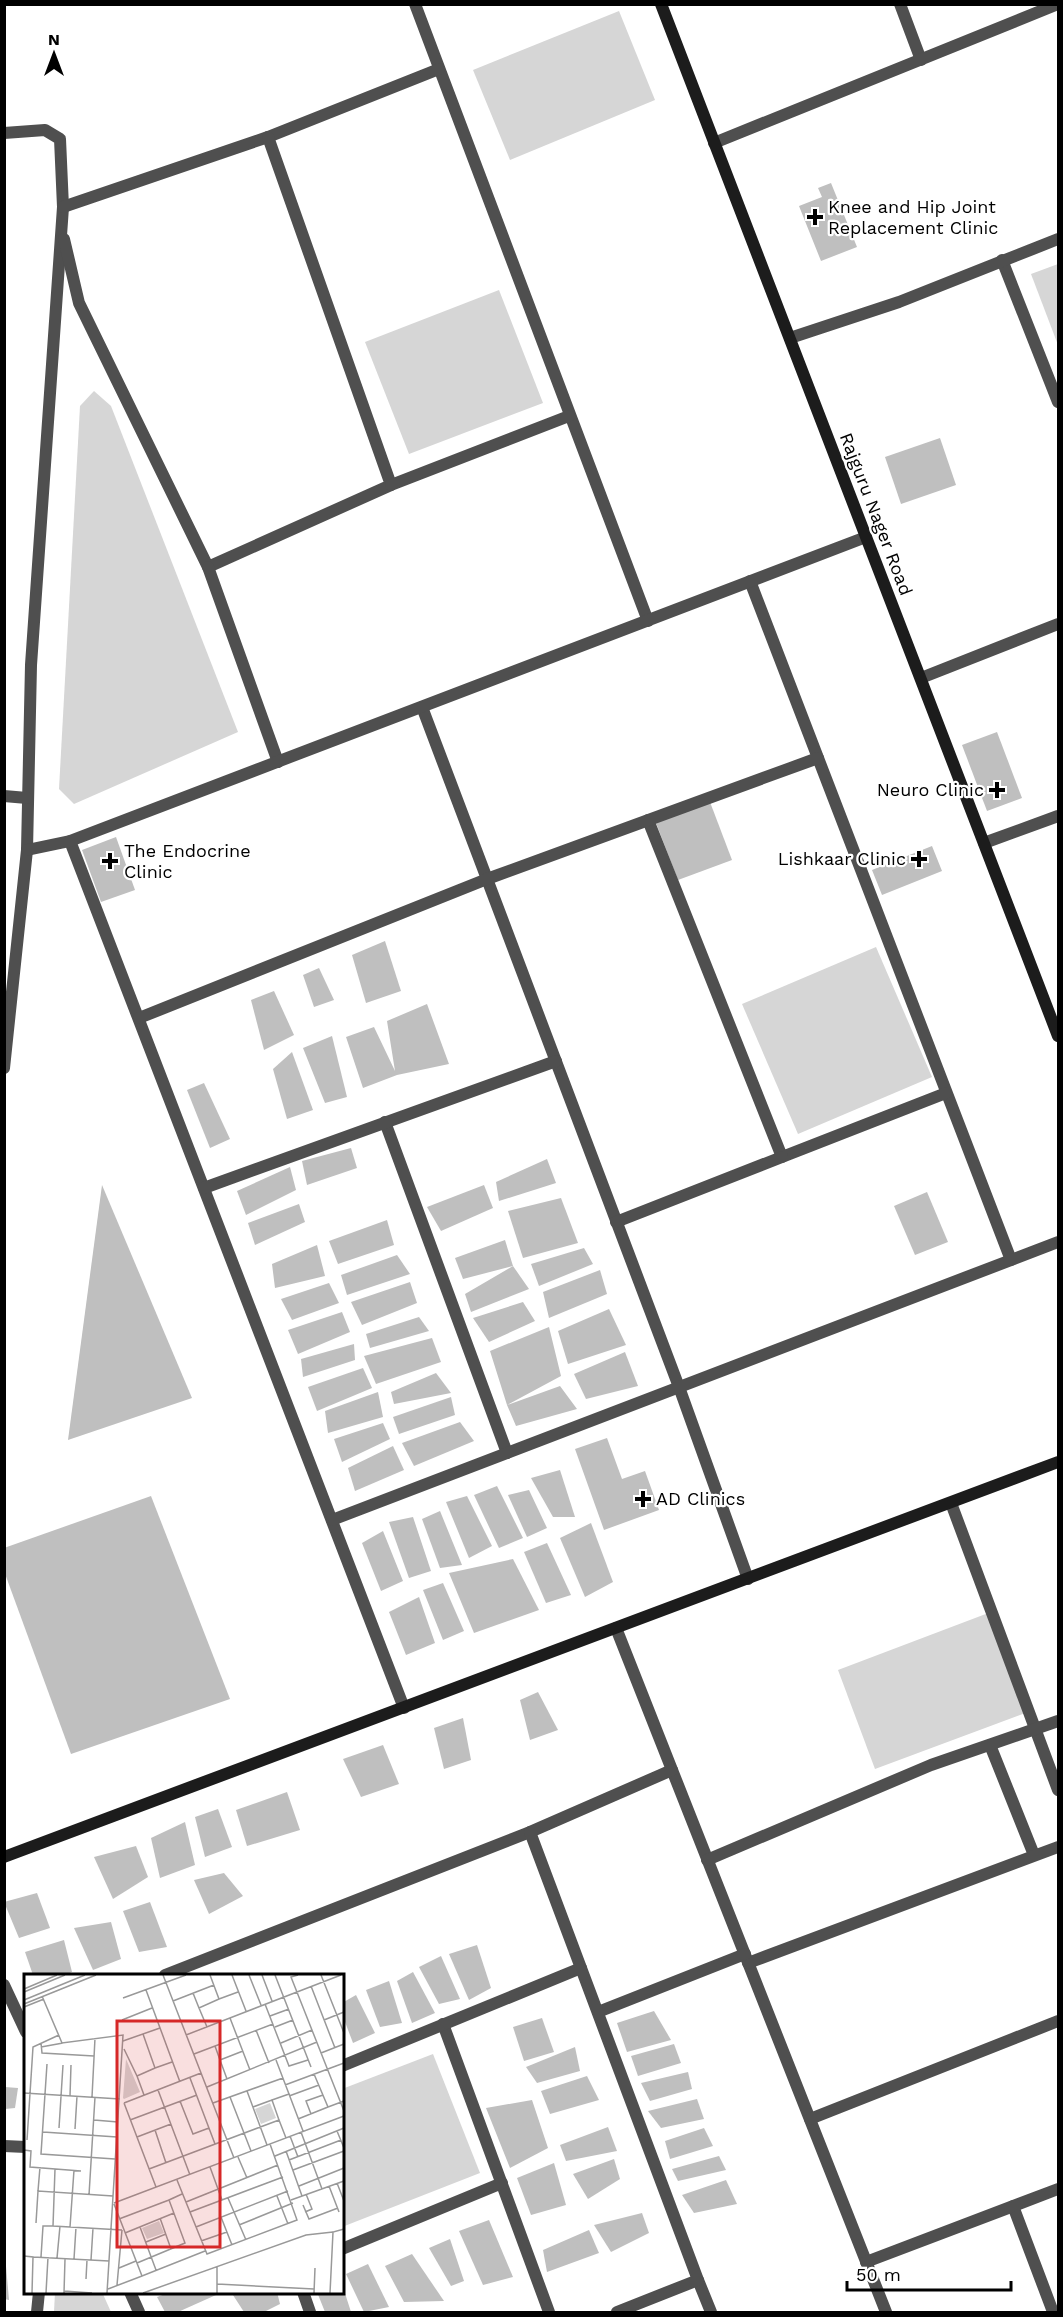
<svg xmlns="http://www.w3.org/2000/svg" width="1063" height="2317" font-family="'Work Sans',sans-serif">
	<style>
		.green { fill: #d6d6d6 }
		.building { fill: #bfbfbf }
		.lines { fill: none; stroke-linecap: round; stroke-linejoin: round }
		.street { stroke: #4f4f4f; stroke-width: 12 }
		.secondary { stroke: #1c1c1c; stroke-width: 12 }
		.poi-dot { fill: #000; stroke: #fff; stroke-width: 2 }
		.labels { text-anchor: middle; stroke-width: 4.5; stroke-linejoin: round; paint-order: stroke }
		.poi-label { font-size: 18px; fill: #000; stroke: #fff; text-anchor: start }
		.street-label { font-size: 18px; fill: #000; stroke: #fff }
		.inset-road { fill: none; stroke: #999; stroke-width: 1.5 }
		.view { fill: #d62828; fill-opacity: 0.15; stroke: #d62828; stroke-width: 3 }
		.inset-edge { fill: none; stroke: #000; stroke-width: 3 }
	</style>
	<rect width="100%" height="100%" fill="#fff"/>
	<!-- green -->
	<g class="green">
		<path d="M619 11 655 100 510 160 473 70Z"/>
		<path d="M1058 264V345L1031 274Z"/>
		<path d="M499 290 543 403 409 454 365 342Z"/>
		<path d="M94 391 111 406 238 732 74 804 59 789 80 406Z"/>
		<path d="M876 947 932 1077 798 1134 742 1004Z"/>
		<path d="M991 1612 1028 1712 875 1769 838 1670Z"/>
		<path d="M433 2054 480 2173 342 2227V2089Z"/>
		<path d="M55 2292H102L111 2312H54Z"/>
	</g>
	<!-- building -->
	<g class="building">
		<path d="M831 183 857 247 821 261 799 206 822 197 818 188Z"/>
		<path d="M940 438 956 485 901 504 885 457Z"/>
		<path d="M997 732 1022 798 987 811 962 745Z"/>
		<path d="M710 802 732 860 678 880 656 823Z"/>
		<path d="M116 837 135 890 101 902 82 850Z"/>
		<path d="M932 846 942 871 882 895 872 870Z"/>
		<path d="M385 941 401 991 366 1003 352 955Z"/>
		<path d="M319 968 334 1000 314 1007 303 975Z"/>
		<path d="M274 991 294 1035 264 1050 251 1000Z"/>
		<path d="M427 1004 449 1064 397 1075 363 1088 346 1037 374 1027 395 1071 387 1021Z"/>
		<path d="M332 1036 347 1097 325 1103 303 1048Z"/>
		<path d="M292 1052 313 1110 287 1119 273 1069Z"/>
		<path d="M204 1083 230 1139 210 1148 187 1090Z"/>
		<path d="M351 1148 357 1168 307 1185 302 1161Z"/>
		<path d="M547 1159 556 1183 499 1201 496 1182Z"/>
		<path d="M290 1167 296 1190 246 1215 237 1191Z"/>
		<path d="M102 1185 192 1398 68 1440Z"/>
		<path d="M484 1185 493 1208 441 1231 427 1207Z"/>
		<path d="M927 1192 948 1242 915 1255 894 1206Z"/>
		<path d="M561 1198 578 1243 523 1258 508 1211Z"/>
		<path d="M299 1204 305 1222 255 1245 248 1223Z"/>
		<path d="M387 1220 394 1245 338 1264 329 1241Z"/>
		<path d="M505 1240 513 1266 463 1279 455 1258Z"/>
		<path d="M317 1245 325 1276 275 1288 272 1264Z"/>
		<path d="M584 1248 593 1264 539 1286 531 1264Z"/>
		<path d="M397 1255 410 1274 347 1295 341 1275Z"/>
		<path d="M513 1266 529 1289 471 1312 465 1294Z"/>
		<path d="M600 1270 607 1294 549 1318 543 1292Z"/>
		<path d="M410 1282 417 1303 362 1325 351 1302Z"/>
		<path d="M329 1283 339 1303 292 1320 281 1299Z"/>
		<path d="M523 1302 535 1321 489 1342 473 1318Z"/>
		<path d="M609 1309 626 1345 568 1364 558 1331Z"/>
		<path d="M342 1312 350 1332 298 1354 288 1330Z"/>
		<path d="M419 1317 429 1331 370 1348 366 1334Z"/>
		<path d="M549 1327 561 1376 507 1405 560 1386 577 1409 516 1426 507 1405 490 1351Z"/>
		<path d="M432 1338 441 1362 376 1384 364 1356Z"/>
		<path d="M354 1344 355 1360 303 1377 301 1359Z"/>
		<path d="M625 1352 638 1386 586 1399 574 1374Z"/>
		<path d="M363 1368 372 1388 317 1411 308 1387Z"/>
		<path d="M436 1373 451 1393 394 1404 391 1392Z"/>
		<path d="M378 1392 383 1417 328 1433 325 1411Z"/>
		<path d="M451 1397 455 1415 399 1434 393 1417Z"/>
		<path d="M460 1422 474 1441 414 1466 402 1443Z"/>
		<path d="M383 1423 390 1439 342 1462 334 1439Z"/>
		<path d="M607 1438 622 1479 645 1471 659 1510 604 1530 575 1449Z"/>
		<path d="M393 1446 404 1470 355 1491 348 1468Z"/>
		<path d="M560 1470 575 1517H553L531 1478Z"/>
		<path d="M497 1486 523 1538 499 1548 474 1495Z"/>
		<path d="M529 1490 547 1528 527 1537 508 1495Z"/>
		<path d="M151 1496 230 1699 71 1754 4 1571V1548Z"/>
		<path d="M467 1496 492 1546 469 1558 446 1502Z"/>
		<path d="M440 1511 462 1565 440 1568 422 1519Z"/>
		<path d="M413 1517 431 1571 409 1578 389 1522Z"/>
		<path d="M591 1523 613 1582 585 1597 560 1538Z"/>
		<path d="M383 1531 403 1581 381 1591 362 1543Z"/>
		<path d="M547 1543 571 1595 546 1603 524 1552Z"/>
		<path d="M513 1559 539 1610 474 1633 449 1573Z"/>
		<path d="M443 1583 464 1631 443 1640 423 1590Z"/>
		<path d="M419 1597 435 1643 406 1655 389 1612Z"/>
		<path d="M538 1692 558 1730 530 1740 520 1700Z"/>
		<path d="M463 1718 471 1760 444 1769 434 1728Z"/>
		<path d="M383 1745 399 1784 361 1797 343 1759Z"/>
		<path d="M287 1792 300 1830 247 1846 236 1810Z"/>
		<path d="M218 1809 232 1847 205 1857 195 1817Z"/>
		<path d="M185 1822 195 1865 160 1878 151 1838Z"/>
		<path d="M136 1846 148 1877 113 1899 94 1857Z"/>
		<path d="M224 1873 243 1896 209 1914 194 1880Z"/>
		<path d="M37 1893 50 1928 19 1938 4 1902Z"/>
		<path d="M150 1902 167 1947 139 1952 123 1911Z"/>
		<path d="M111 1922 121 1959 93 1970 74 1928Z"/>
		<path d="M64 1940 72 1972 65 1975H33L25 1952Z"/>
		<path d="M477 1945 491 1988 469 2000 449 1954Z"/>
		<path d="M441 1956 460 1999 439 2004 419 1967Z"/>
		<path d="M413 1972 435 2013 412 2023 397 1981Z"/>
		<path d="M389 1981 402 2023 380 2027 366 1990Z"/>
		<path d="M356 1995 375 2033 353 2043 342 2014V2003Z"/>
		<path d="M654 2011 671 2040 627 2052 617 2023Z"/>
		<path d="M542 2018 554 2052 524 2061 513 2027Z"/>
		<path d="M674 2044 681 2063 638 2076 631 2056Z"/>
		<path d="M575 2047 580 2071 537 2083 526 2067Z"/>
		<path d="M688 2072 692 2089 650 2101 641 2083Z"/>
		<path d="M587 2076 599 2100 550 2114 541 2091Z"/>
		<path d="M5 2087 18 2088 15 2108 5 2109Z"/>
		<path d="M697 2099 704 2119 661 2128 648 2111Z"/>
		<path d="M532 2100 548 2148 510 2168 486 2108Z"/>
		<path d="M608 2127 617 2151 566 2161 560 2145Z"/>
		<path d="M704 2128 713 2146 670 2159 665 2141Z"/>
		<path d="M719 2156 726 2170 678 2181 672 2169Z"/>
		<path d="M614 2159 620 2179 588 2199 573 2174Z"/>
		<path d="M554 2163 566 2205 531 2215 517 2178Z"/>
		<path d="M726 2180 737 2204 694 2213 682 2195Z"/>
		<path d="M642 2213 649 2233 611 2252 594 2225Z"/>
		<path d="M489 2220 513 2277 483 2285 459 2231Z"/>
		<path d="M589 2230 599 2253 547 2272 543 2250Z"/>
		<path d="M450 2239 464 2281 451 2286 429 2248Z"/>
		<path d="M412 2254 444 2301 404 2302 385 2266Z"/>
		<path d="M368 2264 389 2307 364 2312 346 2274Z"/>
		<path d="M4 2266H6L9 2300 4 2299Z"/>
		<path d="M342 2284 351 2312H325L317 2292H342Z"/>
		<path d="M171 2292H215L216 2295 178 2312H165L157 2297Z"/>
		<path d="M231 2292H277L280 2304 264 2312H244Z"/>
	</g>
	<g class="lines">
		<!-- street -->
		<g class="street">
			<path d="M415 4 648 621"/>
			<path d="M900 4 921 60"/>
			<path d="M4 133 45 130 60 139 63 207 31 665 27 850 4 1068"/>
			<path d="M714 143 1058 4"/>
			<path d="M63 207 268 137 439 69"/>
			<path d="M64 239 79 303 208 567 391 485 268 137"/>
			<path d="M1002 260 1058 402"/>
			<path d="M790 338 899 302 1058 239"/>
			<path d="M391 485 569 416"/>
			<path d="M208 567 278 762"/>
			<path d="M750 581 1011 1260"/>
			<path d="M921 678 1058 624"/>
			<path d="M422 707 679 1387 748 1579"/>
			<path d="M4 796 27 798"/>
			<path d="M648 820 782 1157 946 1093"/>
			<path d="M70 841 404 1708"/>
			<path d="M984 843 1058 816"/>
			<path d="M27 850 70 841 866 537"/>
			<path d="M139 1018 487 879 818 758"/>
			<path d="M385 1122 507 1453"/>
			<path d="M204 1188 556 1061"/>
			<path d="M616 1222 782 1157"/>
			<path d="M951 1503 1058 1790"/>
			<path d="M332 1520 1058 1242"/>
			<path d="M616 1628 886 2312"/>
			<path d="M990 1745 1034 1855"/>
			<path d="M707 1860 931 1765 1058 1721"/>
			<path d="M748 1963 1058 1847"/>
			<path d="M165 1975 530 1832"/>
			<path d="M4 1985 26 2032"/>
			<path d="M598 2012 745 1954"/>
			<path d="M443 2024 549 2312"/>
			<path d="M342 2066 581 1968"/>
			<path d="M810 2119 1058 2021"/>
			<path d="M4 2146 26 2147"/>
			<path d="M1013 2206 1053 2312"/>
			<path d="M342 2249 502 2183"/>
			<path d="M866 2262 1058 2189"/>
			<path d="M698 2280 711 2312"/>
			<path d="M130 2292 139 2312"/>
			<path d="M303 2292 310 2312"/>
			<path d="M37 2312 39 2292"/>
			<path d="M617 2312 698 2280 530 1832 672 1770"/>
		</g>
		<!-- secondary -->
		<g class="secondary">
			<path d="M661 4 1058 1036"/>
			<path d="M4 1857 1058 1462"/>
		</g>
	</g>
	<!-- markers -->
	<g class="poi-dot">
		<path d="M812 208h6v6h6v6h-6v6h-6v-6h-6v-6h6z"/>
		<path d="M994 781h6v6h6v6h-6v6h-6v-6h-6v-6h6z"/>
		<path d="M916 850h6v6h6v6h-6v6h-6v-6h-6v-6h6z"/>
		<path d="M107 852h6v6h6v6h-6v6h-6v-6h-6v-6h6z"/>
		<path d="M640 1490h6v6h6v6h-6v6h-6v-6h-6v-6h6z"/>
	</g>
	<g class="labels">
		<!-- poi labels -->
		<g class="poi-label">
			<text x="828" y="213">Knee and Hip Joint<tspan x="828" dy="21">Replacement Clinic</tspan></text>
			<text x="984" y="796" text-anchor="end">Neuro Clinic</text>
			<text x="124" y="857">The Endocrine<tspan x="124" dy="21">Clinic</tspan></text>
			<text x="906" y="865" text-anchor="end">Lishkaar Clinic</text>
			<text x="656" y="1505">AD Clinics</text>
		</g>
		<!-- street labels -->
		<g class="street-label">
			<text transform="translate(876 514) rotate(69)" y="6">Rajguru Nager Road</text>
		</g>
	</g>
	<!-- overview -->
	<g transform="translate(24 1974)">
		<rect width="320" height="320" fill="#fff"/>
		<path d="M102 85 116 118 100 125 99 124ZM246 129 252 144 237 150 231 135ZM135 247 140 259 123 265 118 254Z" fill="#d6d6d6"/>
		<path class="inset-road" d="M139 1 210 184M186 1 195 25 214 18M208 1 222 37M225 1 237 31M238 1 248 27M251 1 287 93M274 1 267 3 320 137M297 1 320 59M287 12 311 74M0 15 33 1M122 16 156 108M0 18 41 1M169 19 175 34 195 25M18 22 38 69 99 61 83 319M99 24 162 1M0 26 61 1M149 27 190 11M0 30 72 1M241 30 265 92 284 86M0 33 20 25M175 34 183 53M246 42 265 35M206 44 226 96M98 46 128 34M300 46 320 38M251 53 269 46M232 56 245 89M162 61 317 1M99 67 136 54M17 69 18 79 70 82M257 69 288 56M191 72 196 86 219 77M17 73 39 69M100 75 113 102 131 94 119 60M297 79 320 70M170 80 249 50M196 86 203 105M23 90 17 180 91 185M131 94 148 88M290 100 304 133 320 127M113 102 120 121M166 104 191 170M261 111 320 89M183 113 293 68M134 116 166 201M223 117 243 171M0 119 96 125M265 120 279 157M46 122 47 91M265 122 295 111M68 123 71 64M206 123 227 177M156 127 169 160 185 154M100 129 132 213M100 129 177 99M189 129 259 104M229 133 248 126M287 140 282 127 299 121M274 145 304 133M70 146 94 148M106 146 173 121M255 146 262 164M35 154 39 91M51 155 53 122M131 156 142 189M313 157 320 174M19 158 93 163M277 158 298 215M266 162 274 183M113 163 147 150M3 166 9 73 35 61M0 176 7 177 6 193 57 197M262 177 278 222M251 182 320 154M214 183 223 204M265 186 317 166M186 193 198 226M31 195 29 252 98 256M125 195 255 146 248 126 265 120 252 86M269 196 320 177M153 206 183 280 273 246 246 170M313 209 320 227M275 212 320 194M305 212 315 238M14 217 16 193M65 221 71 123M253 222 264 250M204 224 222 266M267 226 320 207M162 228 254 191M90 229 320 142M90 230 118 302 181 277M279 231 285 245 314 234M166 238 259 203M281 238 288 235 282 220M197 243 208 271M136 244 147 275M95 245 145 226M12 249 14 217 89 222M215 251 269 229M46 253 50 196M116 253 132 296M172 253 264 217M101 259 150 239M177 267 203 258M122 268 142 260M0 282 9 283 8 319M9 283 85 287M17 283 19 252H29M33 284 36 252M50 285 52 253M67 286 69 254M113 289 161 269 145 226 158 220M95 294 112 287M62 305 63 286M193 310 290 315M93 311 98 256M84 315 118 302M40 317 68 319M22 319 24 283M40 319 41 285M119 319 282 261 309 258M193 319V293M290 319 291 294M306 319 309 258 320 255"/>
		<path class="view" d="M93 47H196V273H93Z"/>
		<rect width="320" height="320" class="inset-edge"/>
	</g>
	<!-- border -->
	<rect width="1063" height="2317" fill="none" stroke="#000000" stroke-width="12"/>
	<!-- north arrow -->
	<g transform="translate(54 54)" stroke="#ffffff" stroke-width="4.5" paint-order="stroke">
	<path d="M0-4.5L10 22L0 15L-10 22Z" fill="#000000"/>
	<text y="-9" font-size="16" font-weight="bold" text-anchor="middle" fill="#000000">N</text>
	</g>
	<!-- scale -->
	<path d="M847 2281v9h164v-9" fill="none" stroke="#000000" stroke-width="3"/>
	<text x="856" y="2281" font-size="18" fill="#000000" stroke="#ffffff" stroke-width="4.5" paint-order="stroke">50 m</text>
</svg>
